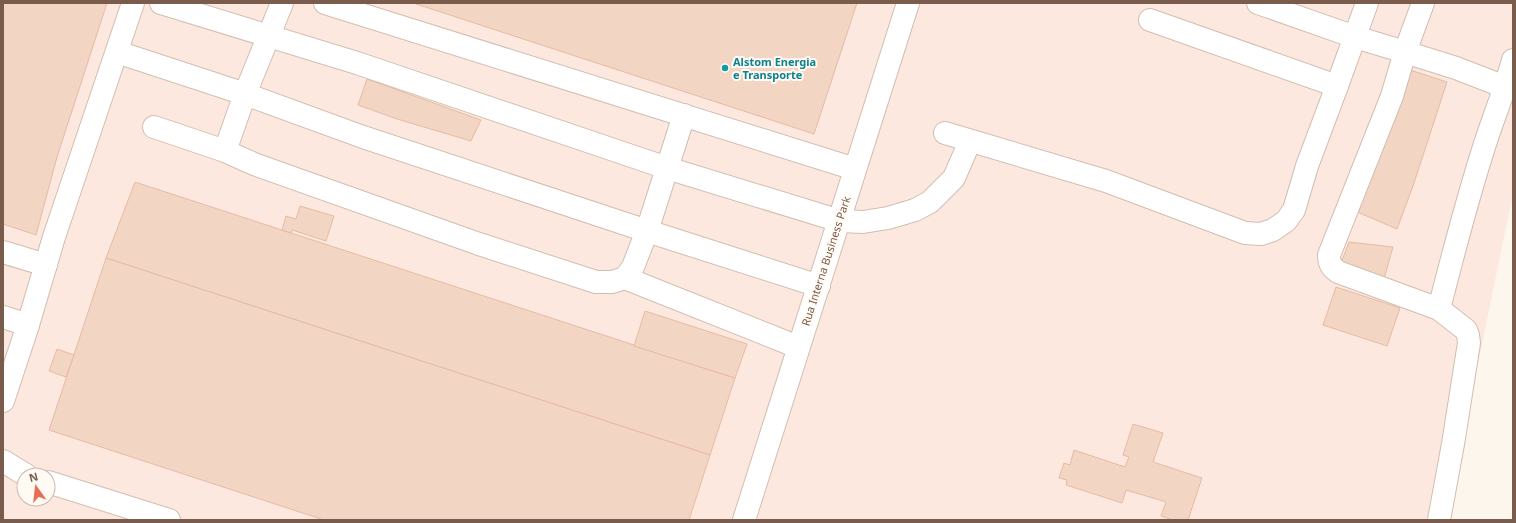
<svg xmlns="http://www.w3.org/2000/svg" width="1516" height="523" font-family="'Noto Sans',sans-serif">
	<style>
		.commercial { fill: #fde8e0; fill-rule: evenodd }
		.building { fill: #f3d5c3; stroke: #e6bba3 }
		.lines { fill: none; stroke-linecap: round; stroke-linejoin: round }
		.minor-casing { stroke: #d1beb0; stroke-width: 24 }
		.minor { stroke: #fff; stroke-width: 22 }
		.culture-dot { fill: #0f9aa8; stroke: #fffaf3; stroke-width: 1.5 }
		.labels { text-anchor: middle; stroke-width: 4; stroke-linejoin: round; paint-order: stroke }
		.culture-label { font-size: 11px; font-weight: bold; fill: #0d838f; stroke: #fffaf3; text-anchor: start }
		.street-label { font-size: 11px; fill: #7a5c4d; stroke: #fffaf3 }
	</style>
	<rect width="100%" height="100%" fill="#fdf6ec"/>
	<!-- commercial -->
	<path class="commercial" d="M3 3H1513V193L1446 520H3ZM24 475H48V499H24Z"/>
	<!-- building -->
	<g class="building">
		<path d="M3 3H107L57 157 36 235 3 224Z"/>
		<path d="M413 3H857L814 134Z"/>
		<path d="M1404 68 1447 82 1413 186 1397 229 1355 211Z"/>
		<path d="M367 79 481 120 471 141 397 119 358 105Z"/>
		<path d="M135 182 735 378 710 455 106 258Z"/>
		<path d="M300 206 334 216 326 241 292 230 291 233 282 230 286 216 296 219Z"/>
		<path d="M1349 242 1393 247 1382 286 1341 263Z"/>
		<path d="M106 258 710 455 689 520H324L49 430Z"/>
		<path d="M1336 287 1400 308 1387 346 1323 325Z"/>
		<path d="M645 311 747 344 735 378 634 346Z"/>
		<path d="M57 349 74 355 66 377 49 371Z"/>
		<path d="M1133 424 1163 433 1153 462 1202 478 1188 520H1173L1161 516 1166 502 1126 490 1122 503 1066 485 1067 480 1059 478 1064 463 1070 465 1074 450 1125 467 1129 457 1123 455Z"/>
	</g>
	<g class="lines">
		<defs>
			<g id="minor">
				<path d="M161 3 357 63 667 168 840 221 863 222 888 218 915 210 930 202 954 178 970 141"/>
				<path d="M325 3 855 169"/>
				<path d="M1258 3 1355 37 1405 52 1392 96 1329 255C1329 263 1331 267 1338 272L1439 309 1466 330 1468 335 1469 343 1453 444 1439 520"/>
				<path d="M1423 3 1405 52 1456 68 1505 87"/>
				<path d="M1150 20 1337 86"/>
				<path d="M117 52 245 94 363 137 647 231 819 286"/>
				<path d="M154 127 225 151 254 164 479 244 596 282H612L625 278 633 267 647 231 684 115"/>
				<path d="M945 133 1106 181 1245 233 1261 234 1273 230 1286 221 1294 210 1307 166 1337 86 1367 3"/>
				<path d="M225 151 245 94 282 3"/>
				<path d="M3 252 46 265"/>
				<path d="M625 278 798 347"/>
				<path d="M1439 309C1453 254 1467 200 1484 147 1493 118 1505 90 1513 60"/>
				<path d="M3 317 28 325"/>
				<path d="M3 401 28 325 54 237 133 3"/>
				<path d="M3 461 26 475"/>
				<path d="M48 482 169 520"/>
				<path d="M744 520 908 3"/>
			</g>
		</defs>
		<!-- minor casing -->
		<use href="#minor" class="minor-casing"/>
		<!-- minor -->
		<use href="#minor" class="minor"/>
	</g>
	<!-- markers -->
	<circle class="culture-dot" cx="725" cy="68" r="4"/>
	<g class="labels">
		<!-- culture labels -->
		<g class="culture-label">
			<text x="733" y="66">Alstom Energia<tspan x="733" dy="13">e Transporte</tspan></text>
		</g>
		<!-- street labels -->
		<g class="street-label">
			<text transform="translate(826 261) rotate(-72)" y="4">Rua Interna Business Park</text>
		</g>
	</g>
	<!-- border -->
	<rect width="1516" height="523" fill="none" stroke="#7a5c4d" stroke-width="8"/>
	<!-- north arrow -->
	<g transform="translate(36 487) rotate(345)"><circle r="19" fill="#fffaf3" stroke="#cabbb1"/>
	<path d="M0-3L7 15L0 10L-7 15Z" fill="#e76f51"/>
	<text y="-6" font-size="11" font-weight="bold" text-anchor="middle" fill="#7a5c4d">N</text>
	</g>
</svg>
